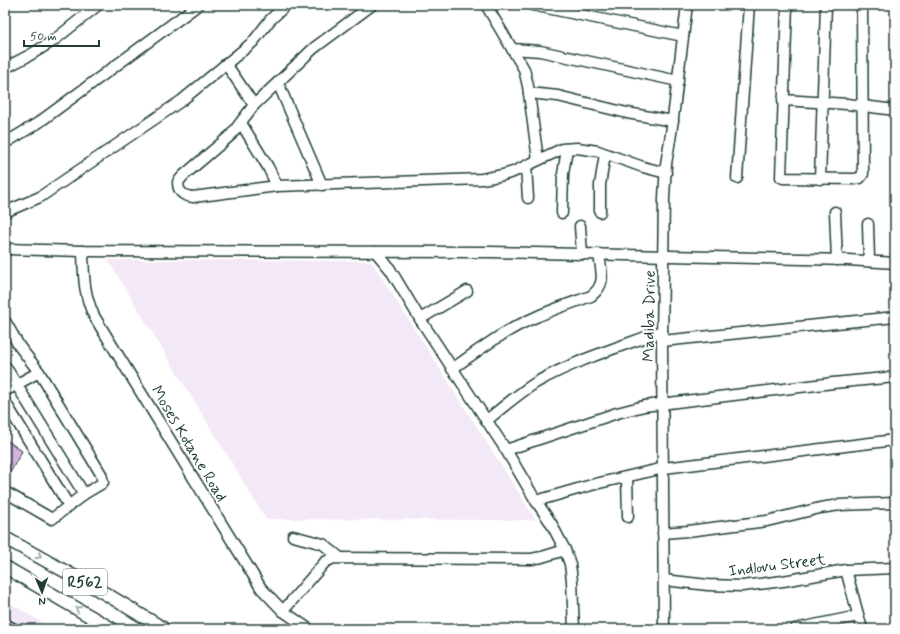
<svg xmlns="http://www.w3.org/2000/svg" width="900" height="634" font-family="Mynerve,sans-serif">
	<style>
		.built { fill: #f3e8f5 }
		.building { fill: #d6b3dd; stroke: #1f3d34 }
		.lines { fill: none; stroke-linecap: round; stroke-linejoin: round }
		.minor-casing { stroke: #1f3d34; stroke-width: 13 }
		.major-casing { stroke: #1f3d34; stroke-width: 15 }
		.minor { stroke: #fff; stroke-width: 10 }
		.major { stroke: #fff; stroke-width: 12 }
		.oneway { stroke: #8f9e9a }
		.labels { text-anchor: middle; stroke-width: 4; stroke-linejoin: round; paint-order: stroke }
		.shield { fill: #fff; stroke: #627771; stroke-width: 1 }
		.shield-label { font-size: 15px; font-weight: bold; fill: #1f3d34 }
		.street-label { font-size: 16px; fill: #1f3d34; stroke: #fff }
	</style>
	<rect width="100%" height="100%" fill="#fff"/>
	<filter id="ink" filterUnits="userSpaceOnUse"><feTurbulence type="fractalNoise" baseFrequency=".025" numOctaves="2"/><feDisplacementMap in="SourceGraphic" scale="8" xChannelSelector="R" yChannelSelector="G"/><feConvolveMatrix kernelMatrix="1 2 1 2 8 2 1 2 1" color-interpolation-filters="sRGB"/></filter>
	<g filter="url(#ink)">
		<!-- built -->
		<g class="built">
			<path d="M108 260 371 261 536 520 266 519Z"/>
			<path d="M5 600 53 629H5Z"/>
		</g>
		<!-- building -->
		<path class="building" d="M5 439 22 451 5 482Z"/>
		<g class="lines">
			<defs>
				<g id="minor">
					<path d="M372 5 314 48 254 105 231 135 183 176 178 182C178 193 184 196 193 197L277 186 482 179 503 175 513 172 562 149 577 148 598 151 643 167 666 173"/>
					<path d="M486 5 524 69 528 86 538 160"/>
					<path d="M532 5 683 36"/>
					<path d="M787 5 781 177 783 178 854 179 860 178 863 174 862 5"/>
					<path d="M512 49 540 51 678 81"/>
					<path d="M226 64 254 105"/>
					<path d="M5 68 30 55 53 41 98 5"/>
					<path d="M278 83 322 185"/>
					<path d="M529 93 558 96 627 113 673 121"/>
					<path d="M783 100 847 104 895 110"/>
					<path d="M241 123 268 167 277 186"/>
					<path d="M5 143 38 123 198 5"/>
					<path d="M526 166 528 198"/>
					<path d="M737 178 749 5"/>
					<path d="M820 179 826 5"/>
					<path d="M5 212 40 197 181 101 253 42 270 20 286 5"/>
					<path d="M600 212V185L605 154"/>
					<path d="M835 212 837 260"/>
					<path d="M562 213 563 174 567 149"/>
					<path d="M868 224 869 261"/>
					<path d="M580 226 582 254"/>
					<path d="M5 249 83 251 490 252 848 260 895 263"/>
					<path d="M83 251C84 276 83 292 94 316L261 588 283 611 309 629"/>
					<path d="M376 252 390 269 420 319 506 450 536 501 551 523 565 550 570 564 572 581 574 629"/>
					<path d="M420 319 467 291"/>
					<path d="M5 321 19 346 39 372"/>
					<path d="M662 341 895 317"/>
					<path d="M5 366 84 494"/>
					<path d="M452 369C479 350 505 330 536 317 554 309 572 303 591 296 607 284 601 272 599 254"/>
					<path d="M5 391 39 372 101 474 103 482 101 484 84 494 52 519 5 492"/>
					<path d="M5 402 69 506"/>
					<path d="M486 421C503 407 519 393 537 382 576 360 620 347 662 331"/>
					<path d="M506 450 617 413 644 406 833 383 895 377"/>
					<path d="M627 477 628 517"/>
					<path d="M536 501 595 484 664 468 895 440"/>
					<path d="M663 533 688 531 767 521 820 508 840 505 895 503"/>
					<path d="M293 536 323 544 339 557"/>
					<path d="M846 570 862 629"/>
					<path d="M664 580 708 585 742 586 783 581 846 570 895 568"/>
					<path d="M283 611 325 562 334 558 531 559 542 557 565 550"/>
					<path d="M5 624 14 629"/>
					<path d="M664 629 662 341 664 198 666 164 671 134 687 5"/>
					<path d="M795 629 858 616"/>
				</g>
				<g id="major">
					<path d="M5 538 106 594 164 629"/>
					<path d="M5 567 112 629"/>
				</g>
			</defs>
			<!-- minor casing -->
			<use href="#minor" class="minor-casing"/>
			<!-- major casing -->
			<use href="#major" class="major-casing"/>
			<!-- minor -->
			<use href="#minor" class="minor"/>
			<!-- major -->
			<use href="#major" class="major"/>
		</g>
		<!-- one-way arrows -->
		<defs><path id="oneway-chevron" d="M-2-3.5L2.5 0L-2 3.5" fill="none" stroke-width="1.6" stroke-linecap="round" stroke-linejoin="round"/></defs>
		<g class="oneway">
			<use href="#oneway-chevron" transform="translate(39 556) rotate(29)"/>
			<use href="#oneway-chevron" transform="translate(78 609) rotate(-150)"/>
		</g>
	</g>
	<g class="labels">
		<!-- shield labels -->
		<rect class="shield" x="63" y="569" width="44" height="26" rx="3"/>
		<g class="shield-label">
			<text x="85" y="587">R562</text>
		</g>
		<!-- street labels -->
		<g class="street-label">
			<text transform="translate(648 316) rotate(-89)" y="6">Madiba Drive</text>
			<text transform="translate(190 443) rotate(59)" y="6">Moses Kotane Road</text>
			<text transform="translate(777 564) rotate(-7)" y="6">Indlovu Street</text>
		</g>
	</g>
	<!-- margin -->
	<rect width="900" height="634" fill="none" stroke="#fff" stroke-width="20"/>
	<rect x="10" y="10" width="880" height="614" fill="none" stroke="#1f3d34" stroke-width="1.5" filter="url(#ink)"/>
	<!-- north arrow -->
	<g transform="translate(42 592) rotate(178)" stroke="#ffffff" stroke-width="3" paint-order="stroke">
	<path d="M0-3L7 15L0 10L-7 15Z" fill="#1f3d34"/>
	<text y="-6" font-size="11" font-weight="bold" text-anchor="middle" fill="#1f3d34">N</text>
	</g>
	<!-- scale -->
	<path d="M24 40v6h75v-6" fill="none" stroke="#1f3d34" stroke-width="2"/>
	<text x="30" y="40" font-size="12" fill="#1f3d34" stroke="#ffffff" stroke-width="3" paint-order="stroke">50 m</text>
</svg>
